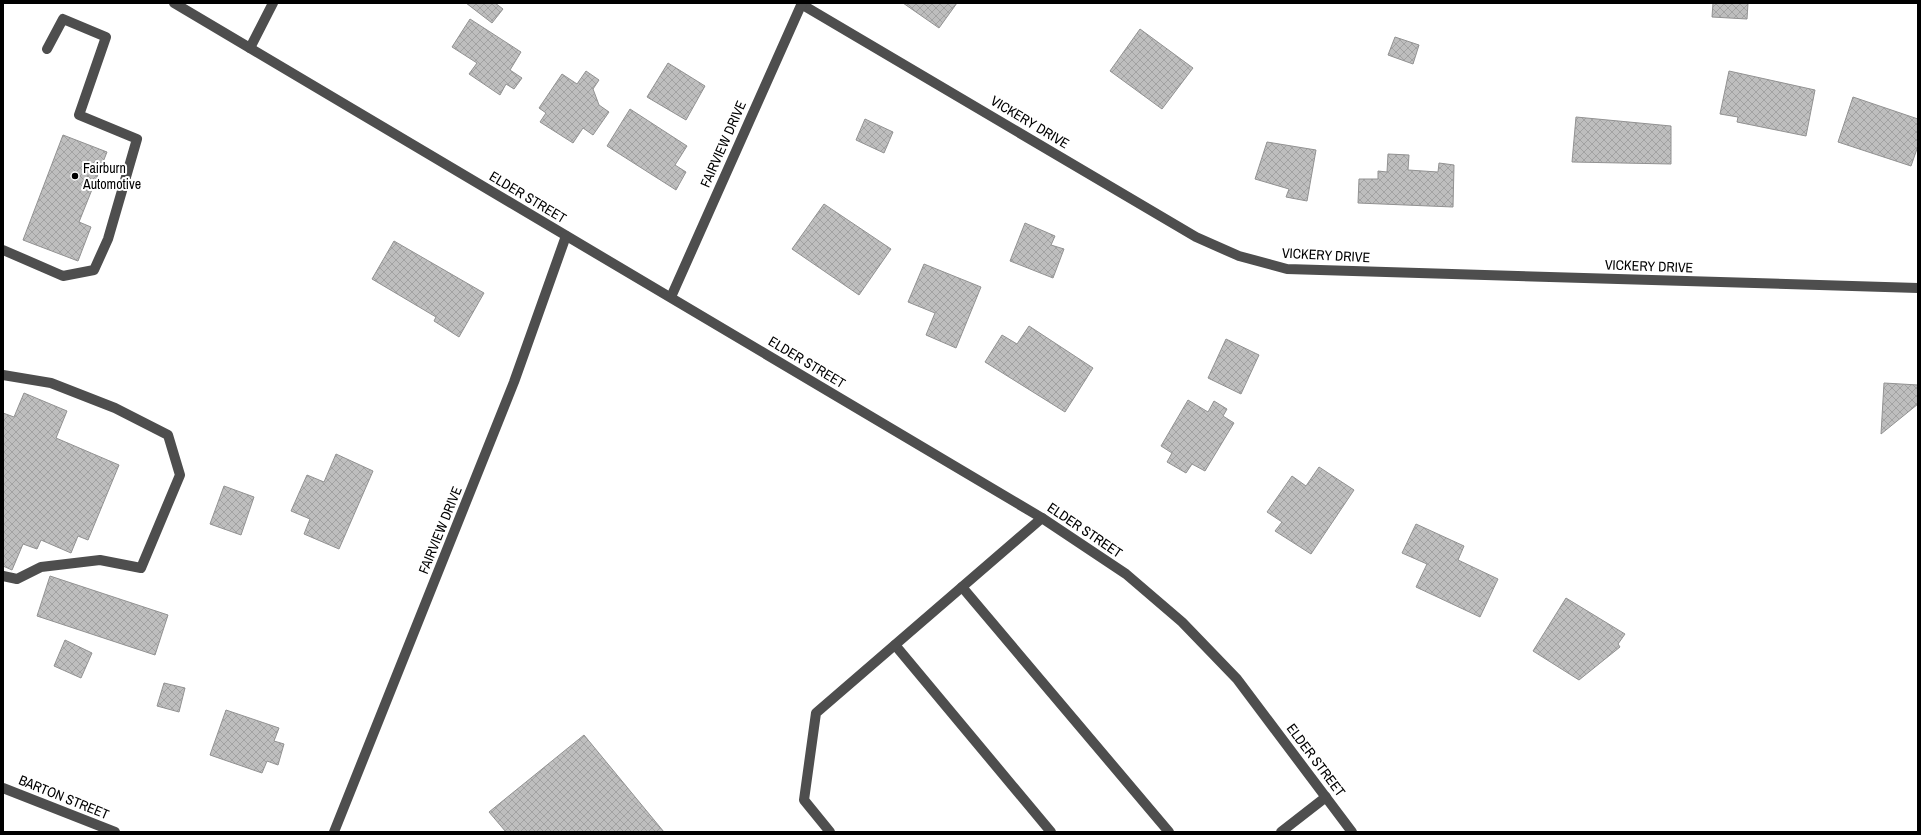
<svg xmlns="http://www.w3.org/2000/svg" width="1921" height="835" font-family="'Archivo Narrow',sans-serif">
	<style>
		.building { fill: url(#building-cross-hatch); stroke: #929292 }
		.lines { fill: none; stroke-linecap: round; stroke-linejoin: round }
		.minor { stroke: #4e4e4e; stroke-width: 10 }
		.poi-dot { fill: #000; stroke: #fff; stroke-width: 1.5 }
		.labels { text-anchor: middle; stroke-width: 4; stroke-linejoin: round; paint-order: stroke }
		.street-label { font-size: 14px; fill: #000; stroke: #fff }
		.poi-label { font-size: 14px; fill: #000; stroke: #fff; text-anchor: start }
	</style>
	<defs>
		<pattern id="building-cross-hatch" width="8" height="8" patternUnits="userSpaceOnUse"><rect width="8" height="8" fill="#bebebe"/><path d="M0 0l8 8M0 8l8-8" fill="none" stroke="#a2a2a2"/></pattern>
	</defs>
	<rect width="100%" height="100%" fill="#fff"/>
	<!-- building -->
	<g class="building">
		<path d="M466 3H495L503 9 492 23Z"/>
		<path d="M903 3H957L939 28Z"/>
		<path d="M1713 3H1748L1747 19 1712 17Z"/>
		<path d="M470 19 521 52 510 70 522 78 514 89 506 84 500 95 469 74 477 63 452 47Z"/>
		<path d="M1140 29 1193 68 1162 109 1110 71Z"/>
		<path d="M1395 37 1419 45 1413 64 1388 55Z"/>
		<path d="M668 63 705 86 686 120 647 97Z"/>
		<path d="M586 71 599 80 593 89 599 105 609 112 593 135 583 128 573 143 540 122 546 113 539 108 562 74 577 84Z"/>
		<path d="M1729 71 1815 90 1806 136 1737 122 1738 117 1720 114Z"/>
		<path d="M1853 97 1918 119V146L1911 166 1838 142Z"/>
		<path d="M630 109 687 146 675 165 686 172 676 190 607 146Z"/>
		<path d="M1576 117 1671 126V164L1572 162Z"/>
		<path d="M865 119 893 132 884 153 856 140Z"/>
		<path d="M63 135 107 152 79 222 91 227 78 261 23 240Z"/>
		<path d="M1267 142 1316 150 1307 201 1286 197 1289 189 1255 179Z"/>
		<path d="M1388 154 1409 155 1408 170 1438 172 1439 163 1454 165 1453 207 1358 203 1359 179H1378V171L1387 172Z"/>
		<path d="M824 204 891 249 859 295 792 249Z"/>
		<path d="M1025 223 1055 236 1051 245 1064 249 1053 278 1010 261Z"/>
		<path d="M394 241 484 293 459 337 434 321 436 317 372 279Z"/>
		<path d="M924 264 981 287 956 348 926 335 935 313 908 302Z"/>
		<path d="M1029 326 1093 368 1065 412 985 362 1002 335 1017 344Z"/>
		<path d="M1226 339 1259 355 1241 394 1208 378Z"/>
		<path d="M1884 383 1918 385V404L1881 434Z"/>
		<path d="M24 393 67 411 56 438 119 465 88 540 78 536 71 553 41 540 37 549 23 544 12 570 3 566V413L14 417Z"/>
		<path d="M1188 400 1208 412 1214 401 1227 409 1223 416 1234 423 1205 471 1192 464 1186 473 1167 462 1172 453 1161 446Z"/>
		<path d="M336 454 373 471 339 549 304 534 310 519 291 511 307 475 324 482Z"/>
		<path d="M1319 467 1354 490 1311 554 1275 531 1282 522 1267 512 1292 476 1306 486Z"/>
		<path d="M224 486 254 497 241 535 210 524Z"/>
		<path d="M1416 524 1464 546 1458 560 1498 579 1480 617 1416 587 1427 564 1402 553Z"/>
		<path d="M50 576 168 615 155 655 37 616Z"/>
		<path d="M1566 598 1625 634 1618 644 1620 647 1579 680 1533 651Z"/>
		<path d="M65 640 92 653 81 678 54 666Z"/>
		<path d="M164 683 185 688 179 712 157 706Z"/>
		<path d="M226 710 279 728 274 741 284 744 278 765 267 761 262 773 210 755Z"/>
		<path d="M584 735 664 832H506L489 812Z"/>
	</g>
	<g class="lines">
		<!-- minor -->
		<g class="minor">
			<path d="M174 3 1042 518 1126 574 1182 622 1237 679 1352 832"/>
			<path d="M801 4 1196 237 1239 256 1287 269 1918 288"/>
			<path d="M250 48 273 3"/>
			<path d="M3 250 63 276 94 270 108 239 137 139 79 115 106 37 63 19 47 49"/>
			<path d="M671 297 802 3"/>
			<path d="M3 375 51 383 115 408 168 435 180 475 141 568 100 560 41 567 17 579 3 576"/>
			<path d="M962 587 1169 832"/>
			<path d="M895 645 1051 832"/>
			<path d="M3 788 115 832"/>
			<path d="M334 832 514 382 566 236"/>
			<path d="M830 832 804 800 816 713 1042 518"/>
			<path d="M1281 832 1326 797"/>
		</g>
	</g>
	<!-- markers -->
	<circle class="poi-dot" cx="75" cy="176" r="4"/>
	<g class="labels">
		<!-- street labels -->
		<g class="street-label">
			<text transform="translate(1030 122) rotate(31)" y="5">VICKERY DRIVE</text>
			<text transform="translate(723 144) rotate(-66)" y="5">FAIRVIEW DRIVE</text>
			<text transform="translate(528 197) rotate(31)" y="5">ELDER STREET</text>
			<text transform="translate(1326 255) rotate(3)" y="5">VICKERY DRIVE</text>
			<text transform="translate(1649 266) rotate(2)" y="5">VICKERY DRIVE</text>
			<text transform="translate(807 362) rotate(31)" y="5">ELDER STREET</text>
			<text transform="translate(440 530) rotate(-68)" y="5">FAIRVIEW DRIVE</text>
			<text transform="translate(1085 530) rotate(34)" y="5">ELDER STREET</text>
			<text transform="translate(1316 760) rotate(53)" y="5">ELDER STREET</text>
			<text transform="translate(64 797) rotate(22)" y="5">BARTON STREET</text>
		</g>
		<!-- poi labels -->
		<g class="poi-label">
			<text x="83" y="173">Fairburn<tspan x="83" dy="16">Automotive</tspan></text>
		</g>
	</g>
	<!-- border -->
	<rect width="1921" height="835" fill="none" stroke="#000000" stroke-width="8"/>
</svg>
